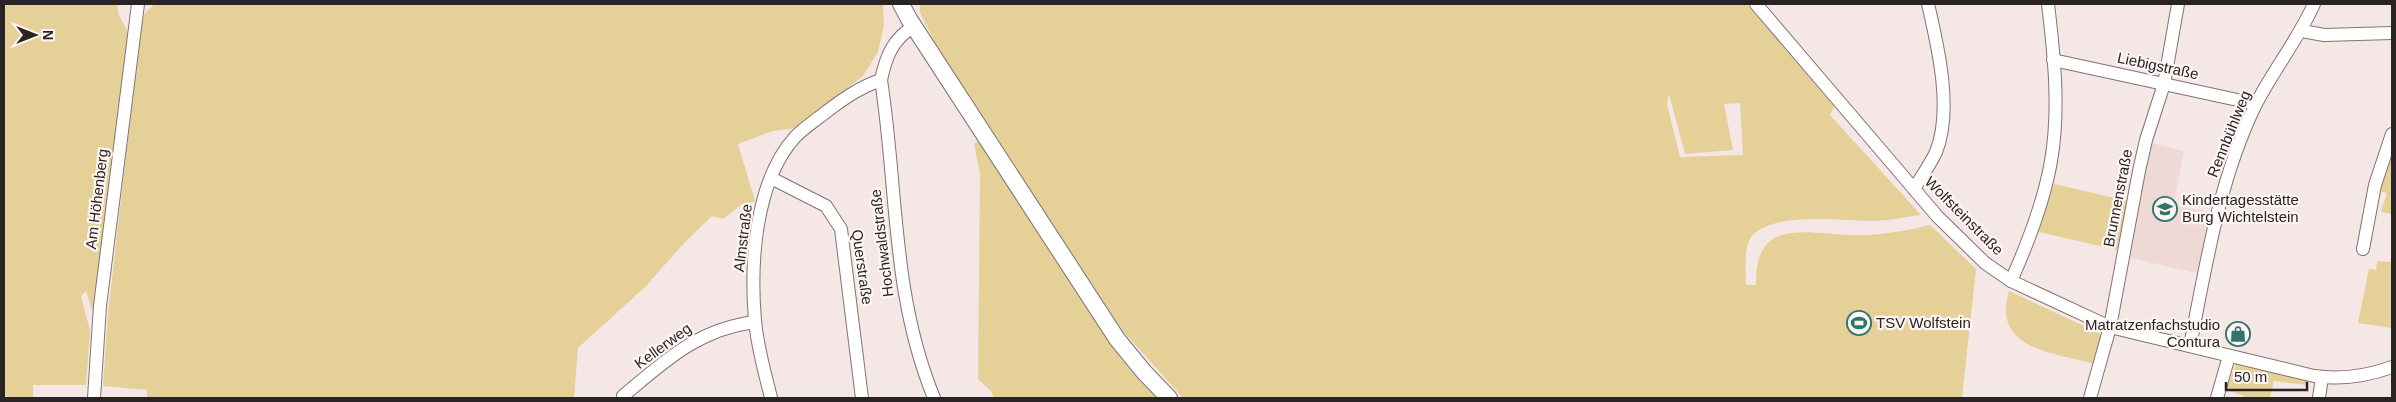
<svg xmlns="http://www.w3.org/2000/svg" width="2396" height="402" font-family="Arial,sans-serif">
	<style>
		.built { fill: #efd9d5 }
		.green { fill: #e5d098; fill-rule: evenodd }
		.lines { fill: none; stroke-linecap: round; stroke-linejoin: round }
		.minor-casing { stroke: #7f7472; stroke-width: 14 }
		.major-casing { stroke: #7f7472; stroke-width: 18 }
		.minor { stroke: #fff; stroke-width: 12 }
		.major { stroke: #fff; stroke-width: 16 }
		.labels { text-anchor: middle; stroke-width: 4.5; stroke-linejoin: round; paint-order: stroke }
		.street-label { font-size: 15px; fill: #292423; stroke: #fef6f4 }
		.poi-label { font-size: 15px; fill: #292423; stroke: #fef6f4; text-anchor: start }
	</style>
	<rect width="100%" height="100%" fill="#f4e7e5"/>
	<!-- built -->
	<path class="built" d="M2150 143 2184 151 2173 206 2212 212 2200 274 2127 257Z"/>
	<!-- green -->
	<g class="green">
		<path d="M4 4H117L119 15 128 32 93 313 86 291 81 296 90 331 86 385H33V398H4Z"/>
		<path d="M155 4H883L884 25 878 52 863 76 795 128 773 131 738 144 755 201 741 205 723 219 712 216 685 242 646 286 578 348 574 398H147V390L103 386 108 314 141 24 145 13Z"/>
		<path d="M920 4H1747L1834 106 1830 115 1921 215C1905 217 1888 221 1872 221 1842 221 1774 211 1752 236 1743 247 1746 271 1746 285H1756C1755 216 1805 234 1854 235 1879 236 1905 231 1930 225L1976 269 1962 398H1183L1123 331 980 116 933 39 920 13ZM1669 94 1685 154 1733 150 1724 104 1740 103 1743 155 1680 157 1667 104Z"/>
		<path d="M979 140 1104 335 1131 371 1157 398H993L992 392 978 379 980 174 974 144Z"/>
		<path d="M2392 148V214L2381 212 2387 193 2379 191Z"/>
		<path d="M2054 184 2128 201 2117 250 2039 232Z"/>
		<path d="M2377 261 2392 262V328L2358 323 2369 269 2376 270Z"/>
		<path d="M2009 291 2101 334 2095 364C2055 353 1991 350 2009 291Z"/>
		<path d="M2236 364 2308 379V385L2274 381 2270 398H2244V396L2226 390Z"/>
	</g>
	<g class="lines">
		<defs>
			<g id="minor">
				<path d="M1756 4 1937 216 1985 263 2011 281 2110 327 2314 376C2341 380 2367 376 2392 367"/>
				<path d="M914 26C893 39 886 56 881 80 898 189 891 293 934 398"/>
				<path d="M2302 31 2324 35 2392 33"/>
				<path d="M2053 60 2256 104"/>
				<path d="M771 178 826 206 841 229 862 398"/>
				<path d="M1914 189C1921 177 1930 165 1936 152 1953 110 1938 47 1928 4"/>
				<path d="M2363 249 2375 185 2392 134"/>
				<path d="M2011 281C2028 243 2044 202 2051 161 2060 110 2054 54 2048 4"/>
				<path d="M2190 346C2206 265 2219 180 2255 106 2273 70 2298 40 2314 4"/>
				<path d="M623 396C665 361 698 329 755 322"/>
				<path d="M94 398 100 306 138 4"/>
				<path d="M771 398C765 373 757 346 755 320 750 263 755 180 796 136 805 127 816 120 826 112 843 99 860 87 881 80"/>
				<path d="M2090 398 2110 327 2139 171 2146 140 2164 84 2178 4"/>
				<path d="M2217 398 2229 356"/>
				<path d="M2319 398 2322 377"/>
			</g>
			<path id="major" d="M901 4 909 19 1117 339 1144 372 1169 398"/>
		</defs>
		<!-- minor casing -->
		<use href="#minor" class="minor-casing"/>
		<!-- major casing -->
		<use href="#major" class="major-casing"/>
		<!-- minor -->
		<use href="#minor" class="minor"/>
		<!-- major -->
		<use href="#major" class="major"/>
	</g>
	<!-- icons -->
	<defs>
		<symbol id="school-ring" viewBox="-11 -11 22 22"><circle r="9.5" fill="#fef6f4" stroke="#2f7569" stroke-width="1.5"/><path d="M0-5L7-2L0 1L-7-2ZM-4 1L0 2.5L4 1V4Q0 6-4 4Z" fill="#2f7569"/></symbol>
		<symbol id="stadium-ring" viewBox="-11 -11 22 22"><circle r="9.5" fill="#fef6f4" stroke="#2f7569" stroke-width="1.5"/><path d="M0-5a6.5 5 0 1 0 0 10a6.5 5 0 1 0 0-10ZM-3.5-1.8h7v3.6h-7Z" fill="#2f7569"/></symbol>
		<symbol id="shop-ring" viewBox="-11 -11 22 22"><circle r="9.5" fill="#fef6f4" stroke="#2f7569" stroke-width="1.5"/><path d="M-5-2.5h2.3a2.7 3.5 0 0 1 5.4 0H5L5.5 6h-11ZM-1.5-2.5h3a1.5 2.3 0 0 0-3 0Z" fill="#2f7569"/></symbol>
	</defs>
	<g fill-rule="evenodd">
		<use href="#school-ring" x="2151" y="195" width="28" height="28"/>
		<use href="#stadium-ring" x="1845" y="309" width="28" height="28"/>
		<use href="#shop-ring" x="2224" y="320" width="28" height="28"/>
	</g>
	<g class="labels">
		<!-- street labels -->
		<g class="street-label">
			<text transform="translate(2158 66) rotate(12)" y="5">Liebigstraße</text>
			<text transform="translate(2229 134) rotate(-68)" y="5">Rennbühlweg</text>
			<text transform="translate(2118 198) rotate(-79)" y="5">Brunnenstraße</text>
			<text transform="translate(97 199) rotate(-83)" y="5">Am Höhenberg</text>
			<text transform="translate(1964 216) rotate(45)" y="5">Wolfsteinstraße</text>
			<text transform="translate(743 238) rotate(-83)" y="5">Almstraße</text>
			<text transform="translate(882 243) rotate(-97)" y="5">Hochwaldstraße</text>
			<text transform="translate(862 267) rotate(82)" y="5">Querstraße</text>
			<text transform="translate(663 346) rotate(-36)" y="5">Kellerweg</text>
		</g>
		<!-- poi labels -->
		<g class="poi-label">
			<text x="2182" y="205">Kindertagesstätte<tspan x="2182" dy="17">Burg Wichtelstein</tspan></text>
			<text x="1876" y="328">TSV Wolfstein</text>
			<text x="2220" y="330" text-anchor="end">Matratzenfachstudio<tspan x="2220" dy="17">Contura</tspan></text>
		</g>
	</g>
	<!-- border -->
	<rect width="2396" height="402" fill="none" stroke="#292423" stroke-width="10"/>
	<!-- north arrow -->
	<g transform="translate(35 35) rotate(90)" stroke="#fef6f4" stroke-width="4" paint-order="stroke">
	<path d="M0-4L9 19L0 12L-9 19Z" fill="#292423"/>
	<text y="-8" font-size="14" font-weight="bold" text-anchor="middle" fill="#292423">N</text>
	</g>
	<!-- scale -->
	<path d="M2226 382v8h81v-8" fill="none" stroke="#292423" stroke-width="2.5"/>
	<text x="2234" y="382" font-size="15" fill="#292423" stroke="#fef6f4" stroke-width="4" paint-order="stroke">50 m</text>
</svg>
